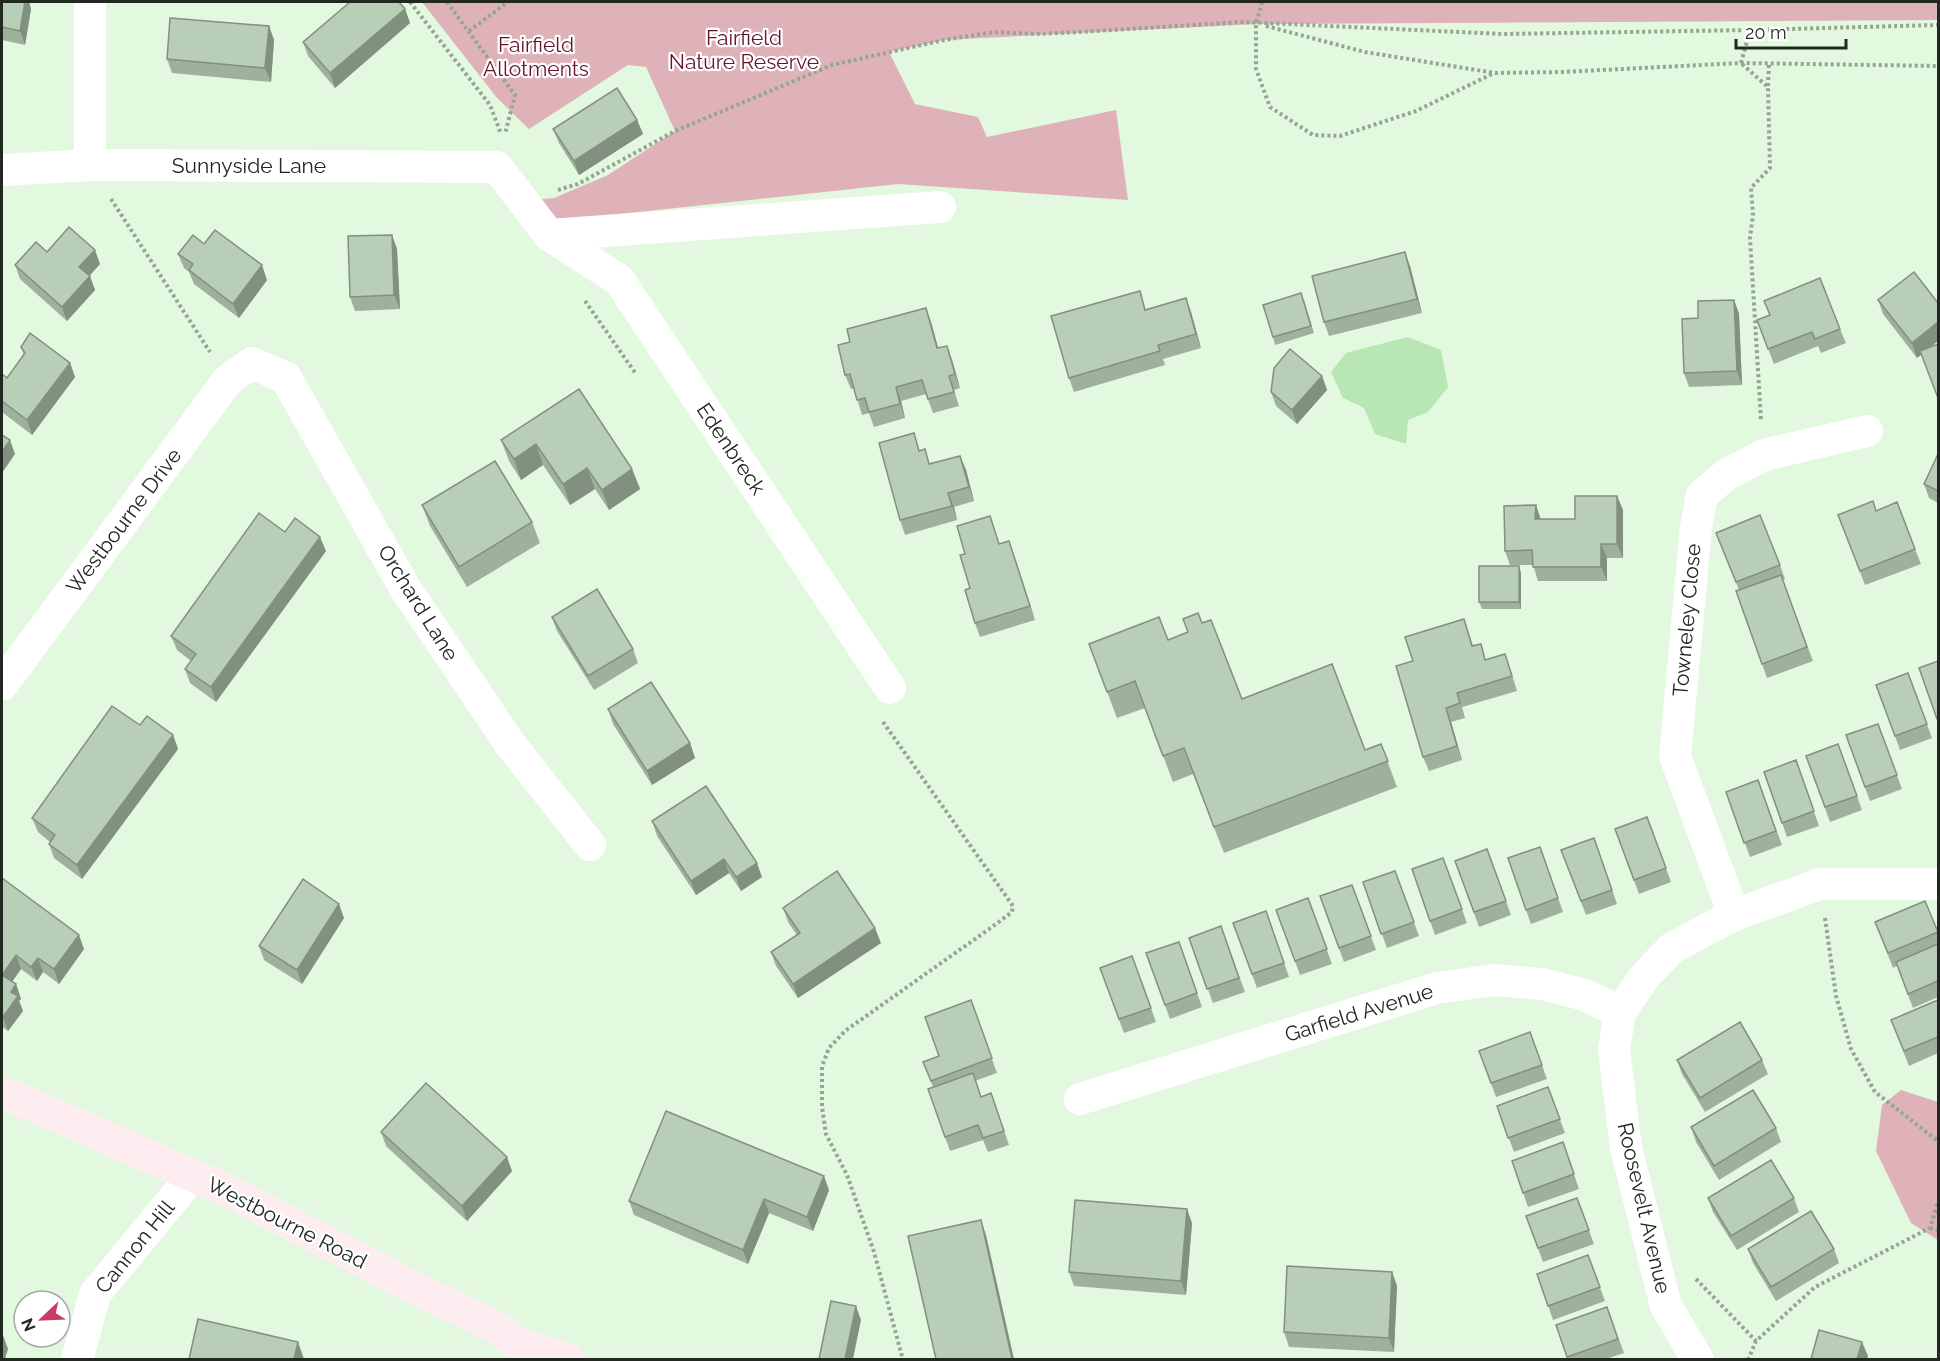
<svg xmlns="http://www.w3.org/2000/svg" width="1940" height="1361" font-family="Raleway,sans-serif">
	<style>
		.green { fill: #dfb2b9 }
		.water { fill: #b9e7b3 }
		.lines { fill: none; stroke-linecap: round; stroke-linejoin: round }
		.path { stroke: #95a593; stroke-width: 4; stroke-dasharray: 3 3; stroke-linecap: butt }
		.street { stroke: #fff; stroke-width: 32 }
		.secondary { stroke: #feedf0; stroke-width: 33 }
		.wall { fill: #9fb19d }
		.shaded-wall { fill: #82907f }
		.building { fill: #b9ceb6; stroke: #82907f; stroke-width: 1.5 }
		.labels { text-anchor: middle; stroke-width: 4.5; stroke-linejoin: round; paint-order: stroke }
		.park-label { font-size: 21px; fill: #65142d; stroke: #fff }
		.street-label { font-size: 21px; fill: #20281f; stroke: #fff }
	</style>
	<rect width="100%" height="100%" fill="#e2f8df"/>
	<!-- green -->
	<g class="green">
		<path d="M422 2H1938V20L1256 24 944 40 889 52 915 104 978 117 987 137 1116 110 1128 200 898 184 573 219 549 235 524 201 554 198 608 175 675 131 646 67 628 65 529 129 497 98Z"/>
		<path d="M1901 1090 1938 1102V1240L1911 1223 1876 1151 1882 1105Z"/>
	</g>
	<!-- water -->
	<path class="water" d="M1408 337 1441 350 1448 387 1428 412 1408 420 1406 444 1375 434 1364 408 1343 398 1331 372 1346 353Z"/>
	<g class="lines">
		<!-- path -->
		<g class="path">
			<path d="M410 2 490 105 501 134"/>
			<path d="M447 2 515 95 505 134"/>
			<path d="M1262 2 1256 24V69L1270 107 1313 135 1340 136 1416 111 1494 73"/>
			<path d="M1266 26 1365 52 1495 73 1562 72 1741 63 1938 66"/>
			<path d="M469 31 508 2"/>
			<path d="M1741 63 1750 30"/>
			<path d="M1742 64 1768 87 1770 168 1751 188 1753 215 1750 238 1761 420"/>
			<path d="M1768 86 1769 64"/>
			<path d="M558 190 578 184 675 131 832 65 944 40 994 32 1036 34 1079 32 1243 22 1503 34 1750 30 1938 25"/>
			<path d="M111 199 210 352"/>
			<path d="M585 301 636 374"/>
			<path d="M883 722 1013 906 1012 912 992 927 845 1031 829 1048 822 1066V1107L826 1134 847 1175 874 1252 903 1360"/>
			<path d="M1825 918 1836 996 1851 1049 1875 1092 1938 1141"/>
			<path d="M1930 1228 1938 1230"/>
			<path d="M1696 1279 1756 1341"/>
			<path d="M1748 1360 1756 1341 1815 1287 1930 1228 1938 1202"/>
		</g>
		<!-- street -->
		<g class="street">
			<path d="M90 165V2"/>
			<path d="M2 170 90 165 497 167 549 235 619 280 890 688"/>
			<path d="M549 235 940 207"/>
			<path d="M2 685 228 380 252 363 286 378 405 588 510 744 590 845"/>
			<path d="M1734 915 1675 756 1696 527 1702 495 1726 475 1764 455 1867 431"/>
			<path d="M1080 1099 1437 988 1494 980 1542 984 1585 995 1620 1012"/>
			<path d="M77 1360 95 1294 193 1175"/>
			<path d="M1698 1360 1666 1306 1626 1148 1614 1049 1620 1012 1645 976 1672 948 1734 915 1820 884H1938"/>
		</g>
		<!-- secondary -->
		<path class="secondary" d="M2 1092 224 1189 405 1283 497 1328 516 1343 568 1360"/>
	</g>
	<!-- wall -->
	<g class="wall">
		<path d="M2 2H29L31 9 25 45 2 40Z"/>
		<path d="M405 9 410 23 335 88 308 56 303 42Z"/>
		<path d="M269 26 274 40 271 82 172 73 167 59Z"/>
		<path d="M637 120 643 134 579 175 559 143 553 129Z"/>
		<path d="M392 235 397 249 400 309 355 311 350 297Z"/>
		<path d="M204 244 267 280 239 318 194 284 189 272 184 268 178 254Z"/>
		<path d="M47 252 100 264 89 275 95 290 67 321 20 279 15 265Z"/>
		<path d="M1410 266 1422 313 1329 336 1324 322Z"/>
		<path d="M1304 300 1314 333 1275 345 1273 337Z"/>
		<path d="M1734 300 1739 314 1742 385 1689 387 1684 373 1698 318Z"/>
		<path d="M1878 300 1930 347 1938 344V399L1921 354 1917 358 1883 314Z"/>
		<path d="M1146 309 1191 312 1201 348 1163 359 1165 365 1074 392 1069 378Z"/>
		<path d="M1757 320 1840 329 1846 343 1821 353 1818 346 1774 364Z"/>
		<path d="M931 322 938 348 952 360 960 388 954 390 959 406 933 413 926 394 901 401 905 418 874 427 869 413 862 415 854 388 851 389 845 375Z"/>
		<path d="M21 347 70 363 75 377 32 435 2 412V374L7 378 24 355Z"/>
		<path d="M1322 376 1327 390 1297 424 1276 406 1271 392Z"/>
		<path d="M579 389 632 469 640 489 609 510 595 489 570 505 543 465 521 480 509 461 501 440Z"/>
		<path d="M920 451 930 464 960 456 966 470 974 501 954 507 957 520 905 535 900 520Z"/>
		<path d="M1938 454V503L1929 498 1924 484Z"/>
		<path d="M1617 496 1623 510V558H1607V581H1538L1533 565H1510L1505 551 1541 519H1575Z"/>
		<path d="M422 505 532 522 540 543 467 587 430 526Z"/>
		<path d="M1838 515 1915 549 1921 564 1865 585Z"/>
		<path d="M285 532 326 551 216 702 190 683 185 669 191 661 177 650 171 636Z"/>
		<path d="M1000 544 1014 555 1035 620 980 637 975 623 970 588Z"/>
		<path d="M1722 547 1780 565 1785 579 1783 580 1813 661 1767 678 1736 591 1739 590Z"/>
		<path d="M1521 573V609H1482L1479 602Z"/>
		<path d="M552 617 633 649 638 663 594 690 557 631Z"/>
		<path d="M1202 623 1242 699 1365 750 1381 744 1397 787 1224 853 1193 774 1173 782 1145 708 1117 718 1089 644 1168 640 1188 632Z"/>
		<path d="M1469 633 1473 646 1486 660 1510 668 1517 691 1462 707 1465 718 1451 722 1462 760 1429 771 1423 757 1413 661Z"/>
		<path d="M1908 673 1932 738 1900 750 1876 685Z"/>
		<path d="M608 709 690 743 695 758 652 785 613 724Z"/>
		<path d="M1878 724 1902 789 1870 801 1846 735Z"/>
		<path d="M140 725 173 735 178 749 82 879 54 858 49 844 50 842 38 832 32 818Z"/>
		<path d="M1838 744 1862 810 1830 822 1806 756Z"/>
		<path d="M1796 760 1819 826 1787 837 1764 772Z"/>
		<path d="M1758 780 1782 845 1750 857 1726 792Z"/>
		<path d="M1647 817 1671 882 1639 894 1615 829Z"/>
		<path d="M652 821 762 877 741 891 729 873 696 895 657 836Z"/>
		<path d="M1594 838 1617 904 1586 915 1561 850Z"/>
		<path d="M1540 847 1563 912 1531 924 1508 858Z"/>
		<path d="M1487 849 1511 915 1479 927 1455 861Z"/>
		<path d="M1443 858 1467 923 1435 935 1412 869Z"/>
		<path d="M1395 871 1419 936 1387 948 1363 882Z"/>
		<path d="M2 878 84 949 59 984 43 972 37 981 21 969 12 982 16 984 21 999 19 1001 23 1011 8 1031 2 1027Z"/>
		<path d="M1352 885 1376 950 1344 962 1320 896Z"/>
		<path d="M1308 898 1332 964 1300 975 1276 910Z"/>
		<path d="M1925 901 1938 934V997L1913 1008 1897 966 1893 968 1875 922Z"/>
		<path d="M783 908 881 943 798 998 776 966 771 952 797 935 788 922Z"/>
		<path d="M1266 911 1289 977 1257 988 1233 923Z"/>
		<path d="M344 918 302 984 264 960 259 946Z"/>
		<path d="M1221 926 1245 992 1213 1003 1189 938Z"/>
		<path d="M1179 942 1202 1007 1170 1019 1146 953Z"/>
		<path d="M1132 956 1156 1022 1124 1033 1100 968Z"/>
		<path d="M971 1000 997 1073 975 1081 981 1097 991 1093 1009 1145 988 1152 983 1140 950 1151 928 1089 933 1087 923 1062 939 1056Z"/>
		<path d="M1938 1000V1053L1909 1066 1891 1020Z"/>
		<path d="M1530 1032 1547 1079 1496 1097 1479 1051Z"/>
		<path d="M1677 1060H1762L1768 1074 1705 1112 1682 1074Z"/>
		<path d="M1548 1087 1565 1133 1514 1152 1497 1106Z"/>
		<path d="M1691 1127 1776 1128 1781 1142 1719 1180 1696 1142Z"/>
		<path d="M381 1132 512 1171 467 1221 386 1146Z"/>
		<path d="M1563 1142 1579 1189 1528 1207 1512 1161Z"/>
		<path d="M829 1190 813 1231 769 1213 748 1264 634 1215 629 1201Z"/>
		<path d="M1577 1198 1594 1244 1543 1262 1526 1216Z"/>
		<path d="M1708 1198H1794L1799 1212 1737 1250 1713 1212Z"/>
		<path d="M1192 1223 1186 1295 1074 1286 1069 1272Z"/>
		<path d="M1748 1249H1834L1839 1263 1776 1301 1753 1263Z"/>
		<path d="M1588 1255 1605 1301 1553 1320 1537 1274Z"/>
		<path d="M1392 1272 1397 1286 1394 1352 1289 1347 1284 1332Z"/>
		<path d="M1607 1307 1624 1353 1606 1359H1568L1556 1325Z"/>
	</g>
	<!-- shaded-wall -->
	<g class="shaded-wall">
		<path d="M23 2H29L31 9 25 45 20 31Z"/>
		<path d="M405 9 410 23 335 88 330 73Z"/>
		<path d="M269 26 274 40 271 82 265 68Z"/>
		<path d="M637 120 643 134 579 175 574 161Z"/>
		<path d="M392 235 397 249 400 309 394 295Z"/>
		<path d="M95 250 100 264 85 281 79 267Z"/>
		<path d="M1405 252 1410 266 1422 313 1417 299Z"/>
		<path d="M262 265 267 280 239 318 233 304Z"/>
		<path d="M90 276 95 290 67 321 62 307Z"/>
		<path d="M1186 298 1191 312 1201 348 1196 334Z"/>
		<path d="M1734 300 1739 314 1742 385 1737 371Z"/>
		<path d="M926 308 931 322 942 362 937 348Z"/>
		<path d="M1938 322V341L1917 358 1912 343Z"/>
		<path d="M947 346 952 360 960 388 955 374Z"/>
		<path d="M70 363 75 377 32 435 27 420Z"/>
		<path d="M1322 376 1327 390 1297 424 1292 410Z"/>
		<path d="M896 387 901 401 905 418 900 404Z"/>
		<path d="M10 440 15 454 2 473V452Z"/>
		<path d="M536 444 543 465 521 480 514 459Z"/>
		<path d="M960 456 966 470 974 501 969 487Z"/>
		<path d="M587 468 595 489 570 505 563 484Z"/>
		<path d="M632 469 640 489 609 510 602 490Z"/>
		<path d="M948 493 954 507 957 520 952 506Z"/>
		<path d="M1617 496 1623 510V558L1617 544Z"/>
		<path d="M1536 505 1541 520 1535 519Z"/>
		<path d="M320 537 326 551 216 702 211 687Z"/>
		<path d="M1009 541 1014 555 1035 620 1030 606Z"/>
		<path d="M1601 544 1607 558V581L1601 567Z"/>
		<path d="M1519 566 1521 573V609L1519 602Z"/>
		<path d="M1446 708 1451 722 1462 760 1457 746Z"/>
		<path d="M173 735 178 749 82 879 77 865Z"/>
		<path d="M690 743 695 758 652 785 647 771Z"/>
		<path d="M724 859 729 873 696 895 691 881Z"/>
		<path d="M757 863 762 877 741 891 736 877Z"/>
		<path d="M339 904 344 918 302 984 297 970Z"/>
		<path d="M875 928 881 943 798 998 793 984Z"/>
		<path d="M79 935 84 949 59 984 54 969Z"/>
		<path d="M16 955 21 969 7 989 2 975Z"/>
		<path d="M38 958 43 972 37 981 31 967Z"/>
		<path d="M16 984 21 999 19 1001 23 1011 8 1031 3 1017 11 992Z"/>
		<path d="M507 1157 512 1171 467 1221 462 1206Z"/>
		<path d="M824 1176 829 1190 813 1231 807 1217Z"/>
		<path d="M764 1199 769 1213 748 1264 743 1250Z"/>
		<path d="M1187 1209 1192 1223 1186 1295 1181 1281Z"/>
		<path d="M981 1220 986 1235 1014 1359H1012Z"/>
		<path d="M1392 1272 1397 1286 1394 1352 1389 1338Z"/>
		<path d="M856 1306 861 1320 853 1359H845Z"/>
		<path d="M3 1335 8 1349 5 1359H2V1340Z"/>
		<path d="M298 1342 304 1359H294Z"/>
		<path d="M1862 1342 1868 1356 1867 1359H1857Z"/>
	</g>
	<!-- building -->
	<g class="building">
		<path d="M2 2H25L20 31 2 27Z"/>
		<path d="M350 2H399L405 9 330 73 303 42Z"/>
		<path d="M170 18 269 26 265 68 167 59Z"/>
		<path d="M617 88 637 120 574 161 553 129Z"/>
		<path d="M69 227 95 250 79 267 90 276 62 307 15 265 36 242 47 252Z"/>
		<path d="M215 230 262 265 233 304 189 270 193 264 178 254 193 235 204 244Z"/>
		<path d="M392 235 394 295 350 297 348 236Z"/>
		<path d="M1405 252 1417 299 1324 322 1312 276Z"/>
		<path d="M1914 272 1938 303V322L1912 343 1878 300Z"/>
		<path d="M1820 278 1840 329 1815 339 1812 332 1768 349 1757 320 1770 315 1764 301Z"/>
		<path d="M1140 291 1145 310 1186 298 1196 334 1158 345 1160 351 1069 378 1051 316Z"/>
		<path d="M1301 293 1311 326 1273 337 1263 305Z"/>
		<path d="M1734 300 1737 371 1684 373 1682 319 1698 318V301Z"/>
		<path d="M926 308 937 348 947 346 955 374 949 376 954 392 928 399 922 380 896 387 900 404 869 412 865 398 857 400 850 374 845 375 838 345 850 342 847 329Z"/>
		<path d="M30 333 70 363 27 420 2 401V374L7 378 25 353 21 347Z"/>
		<path d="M1938 344V398L1920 351Z"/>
		<path d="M1290 349 1322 376 1292 410 1271 392 1274 368Z"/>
		<path d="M579 389 632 469 602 490 587 468 563 484 536 444 514 459 501 440Z"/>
		<path d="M914 433 919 451 925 449 929 464 960 456 969 487 948 493 952 506 900 520 879 443Z"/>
		<path d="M2 435 10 440 2 452Z"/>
		<path d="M1938 454V491L1924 484Z"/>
		<path d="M495 461 532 522 459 567 422 505Z"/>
		<path d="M1575 496H1617V544H1601V567H1533L1532 550 1505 551 1504 506 1536 505 1535 519H1575Z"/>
		<path d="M1873 501 1876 511 1897 502 1915 549 1860 571 1838 515Z"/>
		<path d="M259 513 285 532 295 518 320 537 211 687 185 669 196 654 171 636Z"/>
		<path d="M1760 515 1780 565 1736 582 1716 533Z"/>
		<path d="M990 516 999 544 1009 541 1030 606 975 623 965 590 970 588 960 555 965 554 957 526Z"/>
		<rect x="1479" y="566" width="40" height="36"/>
		<path d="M1781 575 1807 647 1762 664 1736 591Z"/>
		<path d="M597 589 633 649 588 676 552 617Z"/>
		<path d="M1198 613 1202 623 1211 620 1242 699 1332 664 1365 750 1381 744 1388 761 1214 827 1184 748 1163 756 1135 681 1107 692 1089 644 1159 617 1168 640 1188 632 1183 619Z"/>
		<path d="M1464 619 1472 646 1481 644 1485 660 1505 654 1512 676 1457 693 1460 703 1446 708 1457 746 1423 757 1396 666 1413 661 1405 637Z"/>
		<path d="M1938 661V719H1937L1919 668Z"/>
		<path d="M1908 673 1927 724 1895 736 1876 685Z"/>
		<path d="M651 682 690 743 647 771 608 709Z"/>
		<path d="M112 706 140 725 147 716 173 735 77 865 49 844 55 835 32 818Z"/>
		<path d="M1878 724 1897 775 1865 787 1846 735Z"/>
		<path d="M1838 744 1857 796 1825 807 1806 756Z"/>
		<path d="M1796 760 1814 811 1782 823 1764 772Z"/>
		<path d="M1758 780 1776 831 1744 843 1726 792Z"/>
		<path d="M706 786 757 863 736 877 724 859 691 881 652 821Z"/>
		<path d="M1647 817 1666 868 1634 880 1615 829Z"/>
		<path d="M1594 838 1612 890 1581 901 1561 850Z"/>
		<path d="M1540 847 1558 898 1526 910 1508 858Z"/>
		<path d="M1487 849 1506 901 1474 912 1455 861Z"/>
		<path d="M1443 858 1462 909 1430 921 1412 869Z"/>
		<path d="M837 871 875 928 793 984 771 952 800 933 783 908Z"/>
		<path d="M1395 871 1414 922 1381 934 1363 882Z"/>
		<path d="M2 878 79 935 54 969 38 958 31 967 16 955 2 975 16 984 11 992 18 996 3 1017H2Z"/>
		<path d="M303 879 339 904 297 970 259 946Z"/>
		<path d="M1352 885 1371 936 1339 948 1320 896Z"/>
		<path d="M1308 898 1327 949 1295 961 1276 910Z"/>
		<path d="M1925 901 1938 932 1888 953 1875 922Z"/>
		<path d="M1266 911 1284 963 1252 974 1233 923Z"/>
		<path d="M1221 926 1239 978 1207 989 1189 938Z"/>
		<path d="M1179 942 1197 993 1165 1005 1146 953Z"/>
		<path d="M1938 944V981L1908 994 1896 962Z"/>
		<path d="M1132 956 1151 1008 1119 1019 1100 968Z"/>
		<path d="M971 1000 992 1058 931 1081 923 1062 939 1056 925 1017Z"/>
		<path d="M1938 1000V1037L1904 1051 1891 1020Z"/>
		<path d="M1740 1022 1762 1060 1700 1098 1677 1060Z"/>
		<path d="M1530 1032 1542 1065 1491 1083 1479 1051Z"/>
		<path d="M973 1073 981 1097 991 1093 1004 1131 983 1138 978 1125 945 1137 928 1089Z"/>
		<path d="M426 1083 507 1157 462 1206 381 1132Z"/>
		<path d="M1548 1087 1560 1119 1508 1138 1497 1106Z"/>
		<path d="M1753 1090 1776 1128 1714 1166 1691 1127Z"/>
		<path d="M666 1111 824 1176 807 1217 764 1199 743 1250 629 1201Z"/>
		<path d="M1563 1142 1574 1174 1523 1193 1512 1161Z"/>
		<path d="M1771 1160 1794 1198 1731 1236 1708 1198Z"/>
		<path d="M1577 1198 1589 1230 1538 1248 1526 1216Z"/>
		<path d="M1075 1200 1187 1209 1181 1281 1069 1272Z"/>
		<path d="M1811 1211 1834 1249 1771 1287 1748 1249Z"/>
		<path d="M981 1220 1012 1359H936L908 1236Z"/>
		<path d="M1588 1255 1600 1287 1548 1306 1537 1274Z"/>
		<path d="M1287 1266 1392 1272 1389 1338 1284 1332Z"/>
		<path d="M831 1301 856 1306 845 1359H819Z"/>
		<path d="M1607 1307 1618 1339 1567 1357 1556 1325Z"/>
		<path d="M198 1319 298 1342 294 1359H189Z"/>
		<path d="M1819 1330 1862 1342 1857 1359H1811Z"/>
	</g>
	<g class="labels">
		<!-- park labels -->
		<g class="park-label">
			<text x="744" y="45">Fairfield<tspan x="744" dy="24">Nature Reserve</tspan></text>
			<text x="536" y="52">Fairfield<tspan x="536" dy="24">Allotments</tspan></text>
		</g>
		<!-- street labels -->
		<g class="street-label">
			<text x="249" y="173">Sunnyside Lane</text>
			<text transform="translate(731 449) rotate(56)" y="7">Edenbreck</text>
			<text transform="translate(124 521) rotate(-53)" y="7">Westbourne Drive</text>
			<text transform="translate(418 603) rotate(58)" y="7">Orchard Lane</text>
			<text transform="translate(1687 620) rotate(-85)" y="7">Towneley Close</text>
			<text transform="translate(1359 1013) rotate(-17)" y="7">Garfield Avenue</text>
			<text transform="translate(1644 1208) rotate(77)" y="7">Roosevelt Avenue</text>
			<text transform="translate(287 1223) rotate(27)" y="7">Westbourne Road</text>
			<text transform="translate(135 1247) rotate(-51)" y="7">Cannon Hill</text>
		</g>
	</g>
	<!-- border -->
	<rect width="1940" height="1361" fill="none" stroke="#20281f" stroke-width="6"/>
	<!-- north arrow -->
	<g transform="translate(42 1319) rotate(247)"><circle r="28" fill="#ffffff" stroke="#a6a9a5" stroke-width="1.5"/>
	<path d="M0-4.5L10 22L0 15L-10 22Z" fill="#cb3c65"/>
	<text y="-9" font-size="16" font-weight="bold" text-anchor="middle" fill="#20281f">N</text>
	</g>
	<!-- scale -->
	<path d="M1736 39v9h110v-9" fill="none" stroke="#20281f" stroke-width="3"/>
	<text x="1745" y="39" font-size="18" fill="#20281f" stroke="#ffffff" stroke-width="4.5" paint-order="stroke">20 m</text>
</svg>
